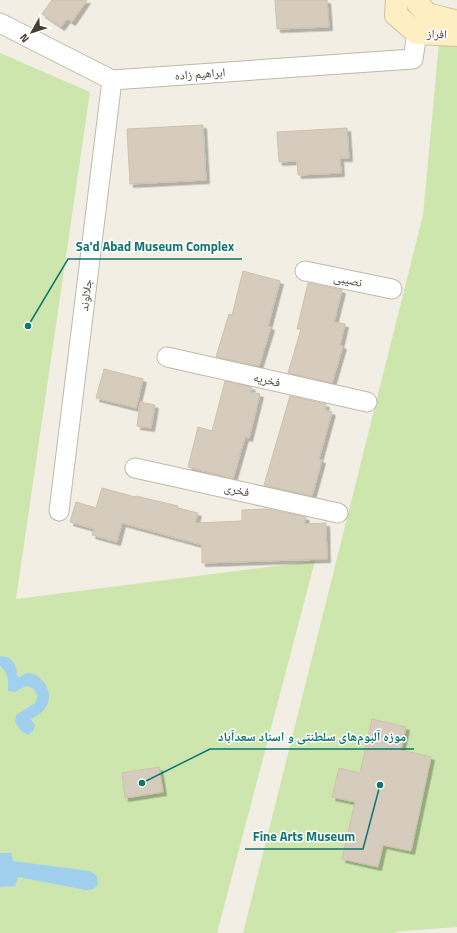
<svg xmlns="http://www.w3.org/2000/svg" width="457" height="933" font-family="'Titillium Web','Noto Naskh Arabic',sans-serif">
	<style>
		.green { fill: #cde6ad }
		.water { fill: #a1d0ef }
		.building { fill: #d6ccbd; stroke: #cec1ad; filter: url(#shadow) }
		.lines { fill: none; stroke-linecap: round; stroke-linejoin: round }
		.street-casing { stroke: #c0b8aa; stroke-width: 21 }
		.secondary-casing { stroke: #d2c195; stroke-width: 24 }
		.street { stroke: #fff; stroke-width: 19 }
		.secondary { stroke: #feefc3; stroke-width: 22 }
		.labels { text-anchor: middle; stroke-width: 3; stroke-linejoin: round; paint-order: stroke }
		.street-label { font-size: 12px; fill: #443e34; stroke: #fff }
		.leader { fill: none; stroke: #0f766e; stroke-width: 1.5 }
		.callout-dot { fill: #0f766e; stroke: #fff; stroke-width: 1.5 }
		.callout-label { font-size: 13px; text-anchor: middle; font-weight: bold; fill: #0f766e; stroke: #fff; stroke-width: 3; stroke-linejoin: round; paint-order: stroke }
	</style>
	<defs>
		<filter id="shadow"><feDropShadow dx="3.5" dy="3.5" stdDeviation="0" flood-color="#0004"/></filter>
	</defs>
	<rect width="100%" height="100%" fill="#f2eee4"/>
	<!-- green -->
	<g class="green">
		<path d="M439 43 457 46V927L403 931 392 933H243L423 215Z"/>
		<path d="M0 53 90 92 16 599 315 561 217 933H0Z"/>
	</g>
	<!-- water -->
	<g class="water">
		<path d="M0 656C12 656 17 665 17 676L21 677C34 661 71 701 31 719L35 725 33 731 28 735 20 730 15 722 16 715 35 703 38 696 33 688 26 686 15 692 8 691C9 681 8 672 0 666Z"/>
		<path d="M0 853H11L13 861 90 871 97 876 98 885 93 889 86 890 18 877 15 886 0 887Z"/>
	</g>
	<!-- building -->
	<g class="building">
		<path d="M52 0H87L72 22 67 19 61 27 42 14Z"/>
		<path d="M275 0H327L329 27 277 29Z"/>
		<path d="M203 125 206 180 130 184 127 129Z"/>
		<path d="M347 128 349 158H340L341 173 298 175 297 161 279 162 277 132Z"/>
		<path d="M243 271 280 281 268 326 271 327 259 366 216 357 229 314 232 315Z"/>
		<path d="M308 283 342 290 334 322 345 324 340 345 343 346 332 383 288 373 301 329H297Z"/>
		<path d="M104 369 143 379 136 408 96 398Z"/>
		<path d="M225 381 252 387 250 392 260 394 249 438 245 437 233 479 188 467 198 427 212 431Z"/>
		<path d="M290 396 326 404 325 410 332 412 319 459 322 460 312 496 264 485Z"/>
		<path d="M140 402 155 405 151 428 137 426Z"/>
		<path d="M102 488 135 497 136 496 178 506V508L198 513 195 523 242 521V510L267 509 306 517 304 524 326 523 327 559 202 563V545L122 523 117 542 92 535 94 529 70 522 76 502 96 508Z"/>
		<path d="M372 719 406 727 401 750 431 757 411 851 383 845 378 867 342 859 355 802 332 797 339 768 360 773Z"/>
		<path d="M159 767 163 792 125 798 122 773Z"/>
	</g>
	<g class="lines">
		<defs>
			<g id="street">
				<path d="M0 23 112 80 413 59 417 33"/>
				<path d="M305 271 392 289"/>
				<path d="M167 357 367 402"/>
				<path d="M135 468 338 513"/>
				<path d="M59 511 112 80"/>
			</g>
			<g id="secondary">
				<path d="M397 0 396 15 417 33"/>
				<path d="M418 4 427 14 457 22"/>
				<path d="M417 33 457 35"/>
			</g>
		</defs>
		<!-- street casing -->
		<use href="#street" class="street-casing"/>
		<!-- secondary casing -->
		<use href="#secondary" class="secondary-casing"/>
		<!-- street -->
		<use href="#street" class="street"/>
		<!-- secondary -->
		<use href="#secondary" class="secondary"/>
	</g>
	<g class="labels">
		<!-- street labels -->
		<g class="street-label">
			<text transform="translate(437 34) rotate(2)" y="4">افراز</text>
			<text transform="translate(200 74) rotate(-4)" y="4">ابراهیم زاده</text>
			<text transform="translate(348 280) rotate(12)" y="4">نصیبی</text>
			<text transform="translate(86 295) rotate(-83)" y="4">جلالوند</text>
			<text transform="translate(267 380) rotate(13)" y="4">فخریه</text>
			<text transform="translate(237 490) rotate(13)" y="4">فخری</text>
		</g>
	</g>
	<!-- callouts -->
	<path class="leader" d="M28 326L68 259H242M142 783L210 749H414M380 785L363 849H245"/>
	<g class="callout-dot">
		<circle cx="28" cy="326" r="4"/>
		<circle cx="142" cy="783" r="4"/>
		<circle cx="380" cy="785" r="4"/>
	</g>
	<g class="callout-label">
		<text x="155" y="251">Sa'd Abad Museum Complex</text>
		<text x="312" y="741">موزه آلبوم‌های سلطنتی و اسناد سعدآباد</text>
		<text x="304" y="841">Fine Arts Museum</text>
	</g>
	<!-- north arrow -->
	<g transform="translate(32 32) rotate(231)" stroke="#ffffff" stroke-width="3" paint-order="stroke">
	<path d="M0-3L7 15L0 10L-7 15Z" fill="#443e34"/>
	<text y="-6" font-size="11" font-weight="bold" text-anchor="middle" fill="#443e34">N</text>
	</g>
</svg>
